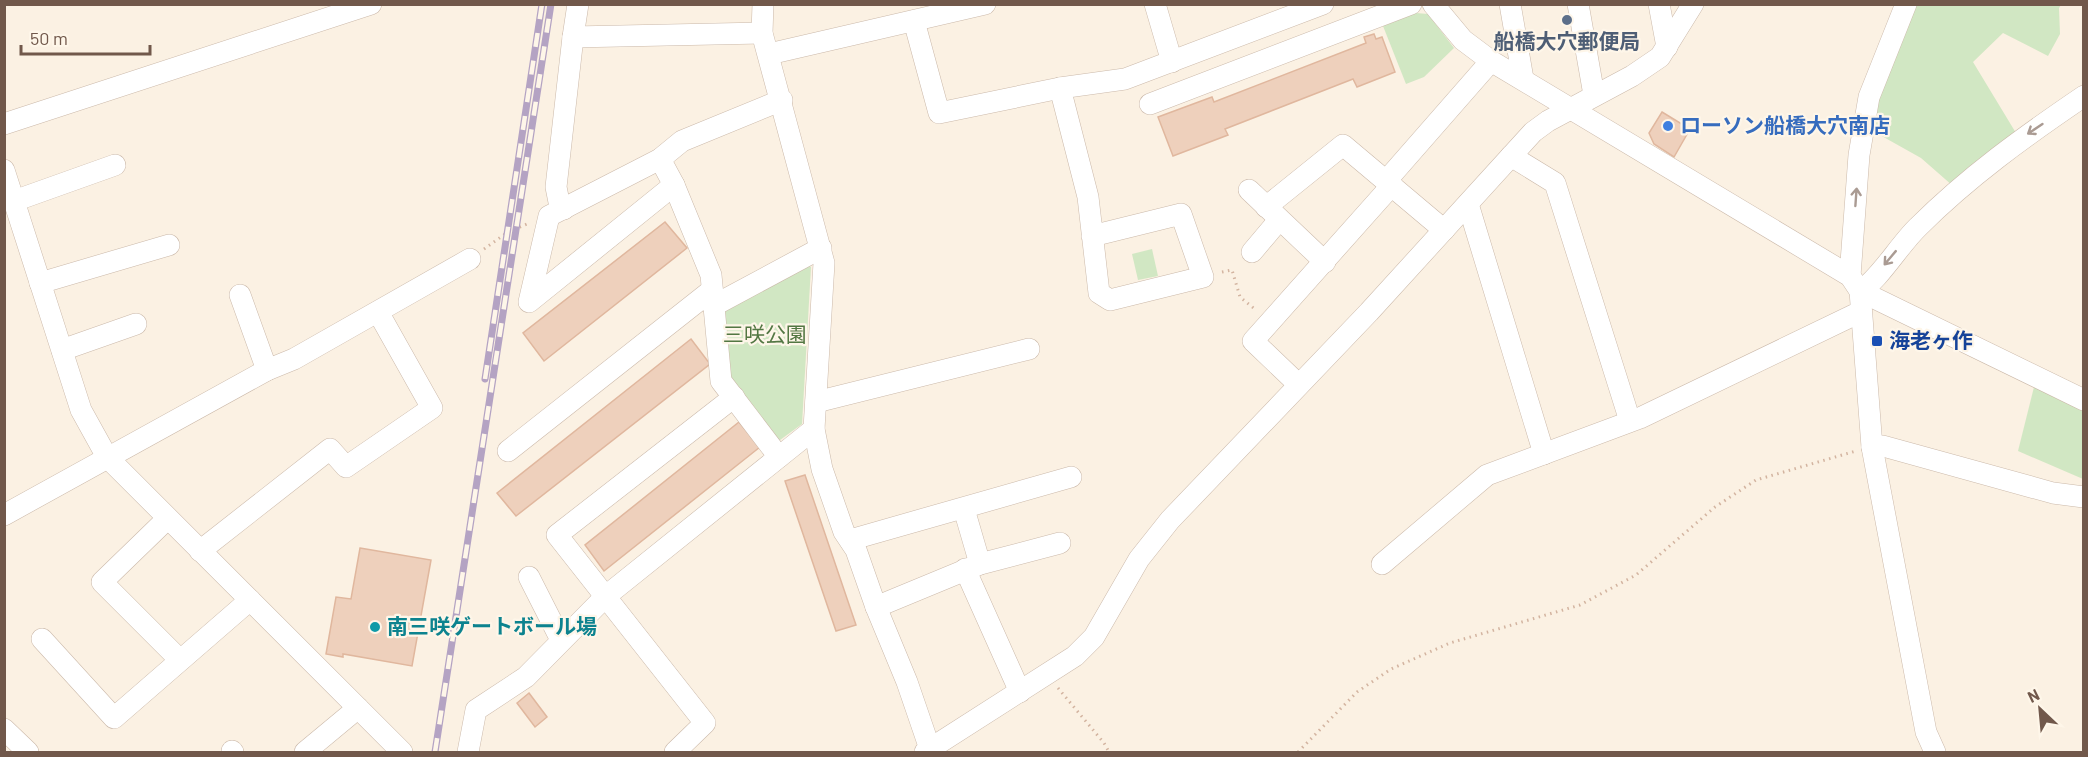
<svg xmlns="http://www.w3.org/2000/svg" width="2088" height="757" font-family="Barlow,'Noto Sans JP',sans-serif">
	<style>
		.green { fill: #d1e7c3 }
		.building { fill: #eed0bc; stroke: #e0b79e; stroke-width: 1.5 }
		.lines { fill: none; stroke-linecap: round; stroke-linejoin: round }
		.minor-casing { stroke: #cbb9aa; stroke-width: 22 }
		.path { stroke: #d3b4a0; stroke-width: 3; stroke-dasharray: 1.5 4.5; stroke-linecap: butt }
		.minor { stroke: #fff; stroke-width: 21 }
		.rail-casing { stroke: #b4a3c3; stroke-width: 7 }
		.rail { stroke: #fef6e9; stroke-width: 4.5; stroke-dasharray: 14; stroke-linecap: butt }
		.oneway { stroke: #aa9b93 }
		.service-dot { fill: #5c6f8a; stroke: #fef6e9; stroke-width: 2 }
		.shop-dot { fill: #3f7fe0; stroke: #fef6e9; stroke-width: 2 }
		.transit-dot { fill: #1a4fb4; stroke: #fef6e9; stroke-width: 2 }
		.culture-dot { fill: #0f9aa8; stroke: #fef6e9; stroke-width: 2 }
		.labels { text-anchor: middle; stroke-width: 4.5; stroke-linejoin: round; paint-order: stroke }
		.service-label { font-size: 21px; font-weight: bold; fill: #4e5e75; stroke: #fef6e9 }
		.shop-label { font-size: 21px; font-weight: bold; fill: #366cbe; stroke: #fef6e9; text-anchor: start }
		.park-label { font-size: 21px; fill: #537743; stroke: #fef6e9 }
		.transit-label { font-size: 21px; font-weight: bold; fill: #164399; stroke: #fef6e9; text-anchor: start }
		.culture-label { font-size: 21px; font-weight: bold; fill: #0d838f; stroke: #fef6e9; text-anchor: start }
	</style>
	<rect width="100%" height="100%" fill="#fbf1e3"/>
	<!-- green -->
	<g class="green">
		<path d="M1914 5H2061L2059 8 2060 34 2048 56 2003 33 1973 62 2016 133 1953 186 1921 158 1871 130 1879 94Z"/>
		<path d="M1416 13 1428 14 1454 48 1424 77 1406 84 1383 26Z"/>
		<path d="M1152 249 1158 276 1138 280 1132 254Z"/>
		<path d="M805 264 811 267 802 424 780 440 774 438 728 381 718 309Z"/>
		<path d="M2035 383 2083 409V479L2018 451Z"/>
	</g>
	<!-- building -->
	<g class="building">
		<path d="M1374 34 1376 39 1382 37 1395 72 1357 87 1353 79 1225 129 1228 135 1173 156 1158 117 1212 97 1214 102 1366 43 1364 37Z"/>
		<path d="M1662 112 1690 129 1674 157 1654 144 1649 133Z"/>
		<path d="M665 222 687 248 544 361 523 333Z"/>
		<path d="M691 339 710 364 516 516 497 493Z"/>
		<path d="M739 422 760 447 604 571 585 545Z"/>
		<path d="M805 475 856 625 836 631 785 481Z"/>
		<path d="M360 548 431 560 412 666 343 654V657L326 654 336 597 351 599Z"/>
		<path d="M529 693 547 717 535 727 517 703Z"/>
	</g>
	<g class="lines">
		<defs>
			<g id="minor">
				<path d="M578 4 573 37 762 33"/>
				<path d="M763 4 762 33 824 263 814 429 822 469 844 532 856 550 876 607 907 682 930 749"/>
				<path d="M1155 4 1172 62"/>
				<path d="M1433 4 1463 40 1491 61 1850 276 1860 291 2084 400"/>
				<path d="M1510 4 1523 79"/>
				<path d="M1578 4 1594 95"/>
				<path d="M1659 4 1667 47"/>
				<path d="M914 21 939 113 1060 88 1125 79 1323 4"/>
				<path d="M769 54 985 4"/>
				<path d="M1060 88 1088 197 1099 293 1110 300 1203 277 1181 214 1092 236"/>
				<path d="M1150 104 1411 4"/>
				<path d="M4 124 371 4"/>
				<path d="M1511 156 1555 183 1630 421"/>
				<path d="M660 159 674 185 711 275 721 381 779 457"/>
				<path d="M4 170 81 410 107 457 402 752"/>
				<path d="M1386 181 1491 61"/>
				<path d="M674 185 529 302 549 216 660 159 682 141 782 100"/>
				<path d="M1249 190 1325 262"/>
				<path d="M14 201 115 165"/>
				<path d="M1468 204 1544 454"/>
				<path d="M1266 207 1343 145 1444 230"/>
				<path d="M564 209 559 202 556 187 573 37"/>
				<path d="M1252 252 1279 220"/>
				<path d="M1850 276 1859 155 1869 97 1906 4"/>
				<path d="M40 283 169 245"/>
				<path d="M240 295 267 370"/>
				<path d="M713 306 821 248"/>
				<path d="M62 350 136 324"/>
				<path d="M1298 384 1253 341 1392 185"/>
				<path d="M816 402 1029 349"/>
				<path d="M1872 447 1883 446 2053 493 2084 497"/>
				<path d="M508 451 712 290"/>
				<path d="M964 509 980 564"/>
				<path d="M4 515 267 370 294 359 470 259"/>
				<path d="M167 519 102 582 180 660"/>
				<path d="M850 540 1071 477"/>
				<path d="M200 551 330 449 346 467 432 408 378 312"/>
				<path d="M1382 564 1487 475 1640 418 1860 312"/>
				<path d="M965 569 1020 692"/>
				<path d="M529 577 561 640"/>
				<path d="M876 607 980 564 1060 543"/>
				<path d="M42 639 114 718 250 600"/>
				<path d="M4 729 28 752"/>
				<path d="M232 751 233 752"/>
				<path d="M305 752 358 708"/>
				<path d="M468 752 476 710 526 677 606 596 814 429"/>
				<path d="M675 752 705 723 557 535 734 397"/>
				<path d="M925 752 1075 656 1094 637 1139 559 1170 520 1369 312 1533 132 1548 121 1632 76 1660 57 1693 4"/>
				<path d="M1935 752 1926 732 1872 447 1860 291C1878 281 1900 244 1918 227 1968 177 2025 136 2084 96"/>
			</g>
		</defs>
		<!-- minor casing -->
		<use href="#minor" class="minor-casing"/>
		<!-- path -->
		<g class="path">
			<path d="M484 249 508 232 527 224"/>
			<path d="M1222 272 1232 270 1240 297 1256 310"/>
			<path d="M1058 688 1104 743 1109 752"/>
			<path d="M1298 752 1357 692 1391 669 1450 643 1580 605 1636 575 1715 507 1756 480 1856 451"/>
		</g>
		<!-- minor -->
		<use href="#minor" class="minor"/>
		<defs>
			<g id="rail">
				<path d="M485 379 542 4"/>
				<path d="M435 752 551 4"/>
			</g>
		</defs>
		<!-- rail casing -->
		<use href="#rail" class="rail-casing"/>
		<!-- rail -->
		<use href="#rail" class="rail"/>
	</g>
	<!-- one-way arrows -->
	<defs><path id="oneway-shaft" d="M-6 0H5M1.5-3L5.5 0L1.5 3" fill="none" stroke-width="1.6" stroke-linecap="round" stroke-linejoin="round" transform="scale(1.5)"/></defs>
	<g class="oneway">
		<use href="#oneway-shaft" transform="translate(2035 129) rotate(146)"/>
		<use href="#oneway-shaft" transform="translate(1856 197) rotate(-86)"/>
		<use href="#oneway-shaft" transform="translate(1890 258) rotate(130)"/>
	</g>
	<!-- markers -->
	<circle class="service-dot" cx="1567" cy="20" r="6"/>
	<circle class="shop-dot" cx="1668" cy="126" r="6"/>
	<rect class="transit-dot" x="1871" y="335" width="12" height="12" rx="3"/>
	<circle class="culture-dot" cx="375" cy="627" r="6"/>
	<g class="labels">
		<!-- service labels -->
		<g class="service-label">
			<text x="1567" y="49">船橋大穴郵便局</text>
		</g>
		<!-- shop labels -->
		<g class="shop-label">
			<text x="1680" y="133">ローソン船橋大穴南店</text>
		</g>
		<!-- park labels -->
		<g class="park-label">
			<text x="765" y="342">三咲公園</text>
		</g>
		<!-- transit labels -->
		<g class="transit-label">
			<text x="1889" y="348">海老ヶ作</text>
		</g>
		<!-- culture labels -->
		<g class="culture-label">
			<text x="387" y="634">南三咲ゲートボール場</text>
		</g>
	</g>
	<!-- border -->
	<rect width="2088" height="757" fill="none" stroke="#71584b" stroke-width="12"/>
	<!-- north arrow -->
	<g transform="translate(2040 709) rotate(334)" stroke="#fef6e9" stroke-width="4.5" paint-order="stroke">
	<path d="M0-4.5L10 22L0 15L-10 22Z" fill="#71584b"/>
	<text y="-9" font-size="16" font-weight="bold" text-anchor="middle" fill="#71584b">N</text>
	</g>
	<!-- scale -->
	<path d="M21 45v9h129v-9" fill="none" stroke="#71584b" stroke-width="3"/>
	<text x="30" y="45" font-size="18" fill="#71584b" stroke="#fef6e9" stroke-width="4.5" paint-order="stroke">50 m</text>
</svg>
